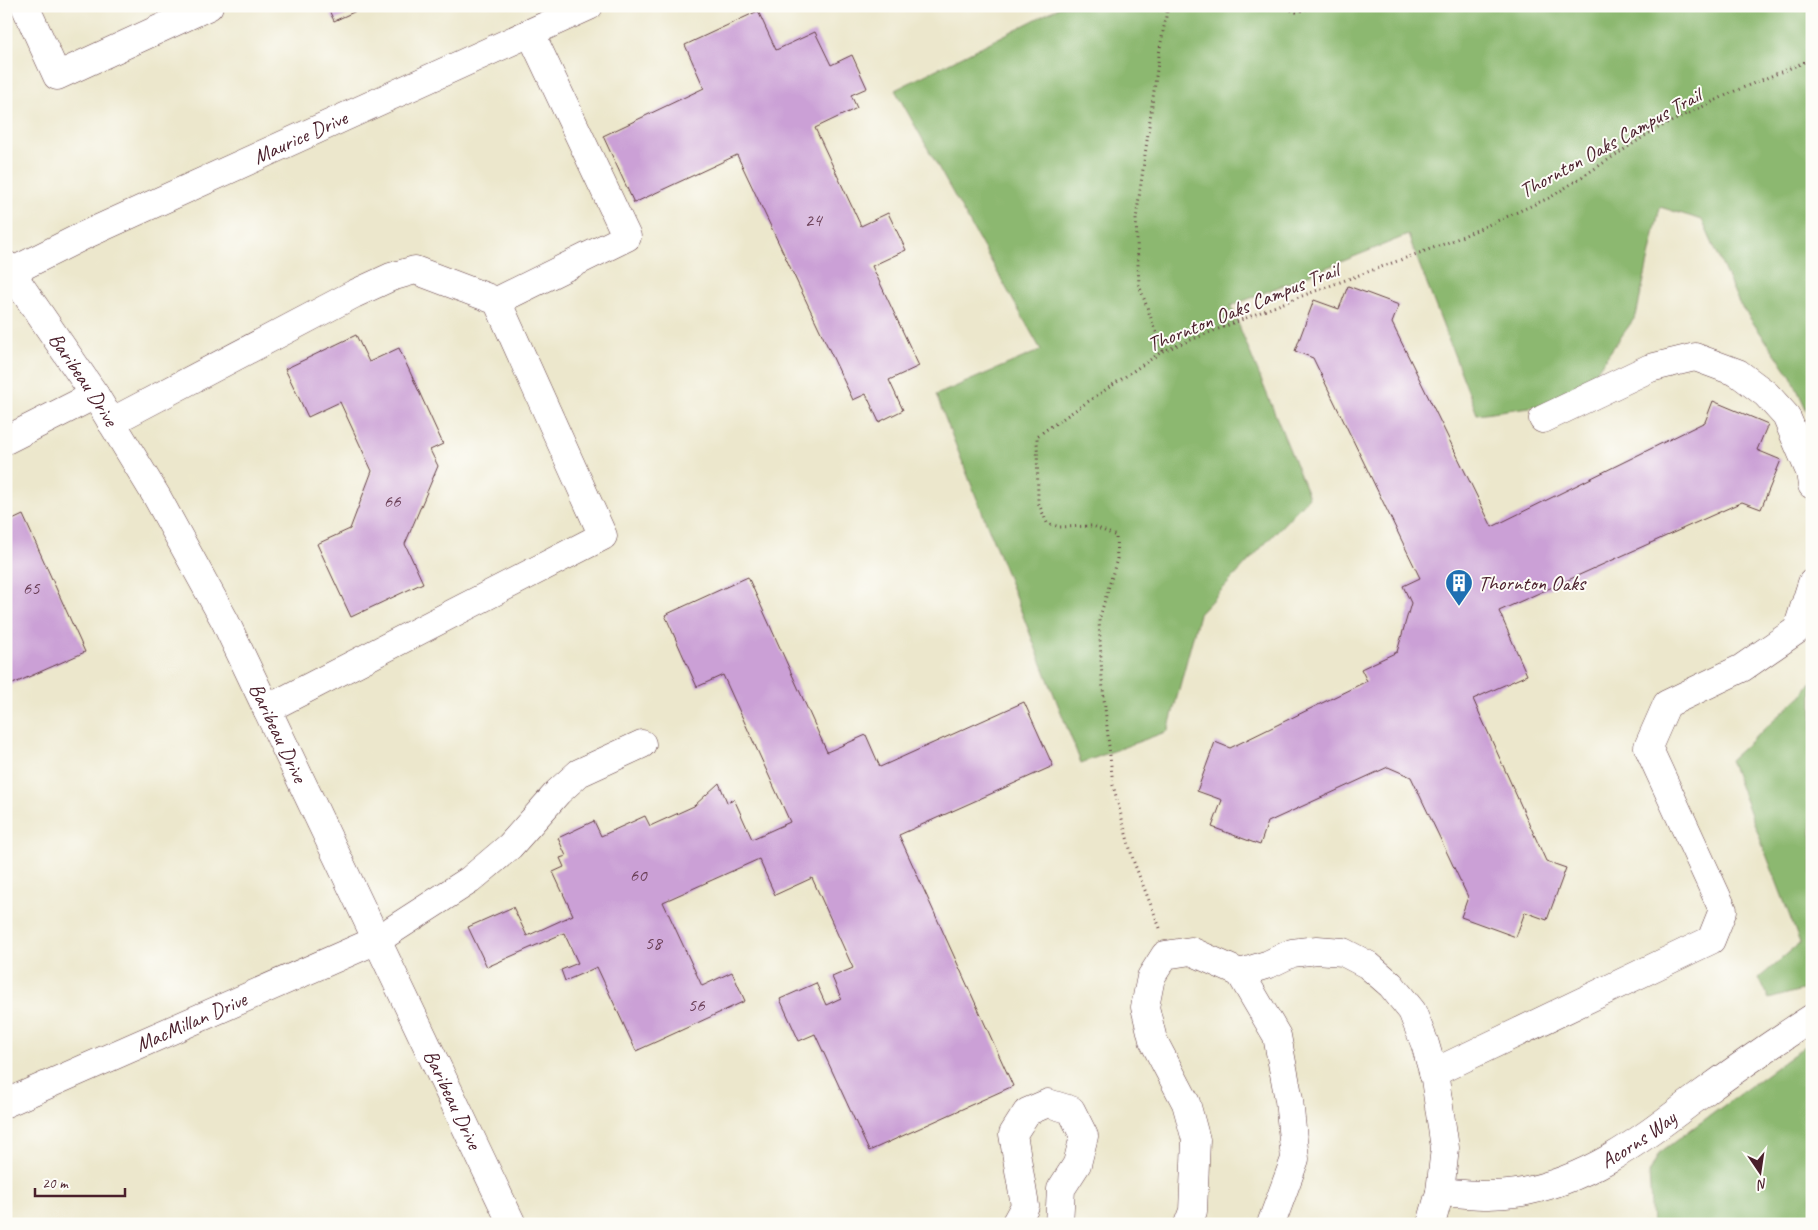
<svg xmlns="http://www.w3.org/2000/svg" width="1818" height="1230" font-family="Caveat,sans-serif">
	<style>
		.forest { fill: #8cb870; stroke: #6b6c4e }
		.building { fill: #cba0d6 }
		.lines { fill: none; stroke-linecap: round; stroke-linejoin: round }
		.minor-casing { stroke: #623d43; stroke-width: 29 }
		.path { stroke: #623d43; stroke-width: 3; stroke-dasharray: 1 4; stroke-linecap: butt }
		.minor { stroke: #fff; stroke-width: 28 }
		.labels { text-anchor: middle; stroke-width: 4; stroke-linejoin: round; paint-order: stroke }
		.number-label { font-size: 19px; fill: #6a3f56 }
		.street-label { font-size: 21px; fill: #4a1f2b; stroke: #fdfcf7 }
		.poi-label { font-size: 21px; fill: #4a1f2b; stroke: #fdfcf7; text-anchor: start }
	</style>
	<rect width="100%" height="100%" fill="#fdfcf7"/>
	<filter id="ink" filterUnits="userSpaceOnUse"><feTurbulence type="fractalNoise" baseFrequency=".02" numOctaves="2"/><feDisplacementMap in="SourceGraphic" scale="10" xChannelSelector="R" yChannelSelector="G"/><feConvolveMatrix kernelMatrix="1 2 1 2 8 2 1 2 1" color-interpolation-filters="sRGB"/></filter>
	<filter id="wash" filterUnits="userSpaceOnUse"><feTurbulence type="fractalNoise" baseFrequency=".0096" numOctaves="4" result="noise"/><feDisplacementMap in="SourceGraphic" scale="20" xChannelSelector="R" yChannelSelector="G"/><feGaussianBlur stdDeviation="1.12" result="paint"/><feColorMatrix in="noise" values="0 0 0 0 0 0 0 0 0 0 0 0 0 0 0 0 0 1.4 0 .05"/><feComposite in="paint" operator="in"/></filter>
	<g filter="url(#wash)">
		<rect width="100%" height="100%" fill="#ece7cc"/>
		<!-- forest -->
		<g class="forest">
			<path d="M1062 6H1812V422L1791 376 1739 303 1702 220 1660 207 1636 316 1575 401 1477 414 1408 235 1231 306 1309 497 1199 614 1168 731 1081 763 936 395 1041 350 895 90Z"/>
			<path d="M1812 681V987L1769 999 1759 978 1800 943 1730 760 1802 695Z"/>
			<path d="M1812 1041V1224H1652L1649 1173 1659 1153Z"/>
		</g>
		<g id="blocks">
			<!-- building -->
			<g class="building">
				<path d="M327 6H367L334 21Z"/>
				<path d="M758 11 776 50 815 32 831 65 852 55 867 88 851 95 857 108 815 128 861 226 888 213 906 250 872 266 919 366 889 380 903 410 879 422 866 394 853 400 737 155 634 203 603 136 704 88 685 45Z"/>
				<path d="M1348 286 1399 305 1392 323 1492 527 1705 422 1713 401 1768 424 1757 450 1781 460 1761 509 1742 502 1499 611 1527 675 1473 699 1546 861 1566 868 1547 920 1525 912 1516 937 1461 917 1468 897 1411 777 1388 767 1268 822 1260 845 1212 827 1222 800 1197 791 1215 742 1230 748 1367 681 1361 669 1397 652 1411 603 1403 586 1420 578 1313 358 1295 351 1314 300 1339 309Z"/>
				<path d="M356 335 369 362 399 348 443 444 430 450 438 466 405 544 423 583 351 617 317 544 350 529 372 471 340 402 308 417 285 369Z"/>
				<path d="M23 515 85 652 6 687V523Z"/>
				<path d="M748 577 827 752 866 735 880 767 1024 702 1053 766 899 835 1013 1086 869 1151 815 1034 799 1041 780 999 816 983 826 1005 841 998 832 977 853 968 812 878 775 895 759 859 663 902 702 986 732 972 745 1001 636 1051 597 967 565 981 561 970 578 963 564 933 487 967 468 927 513 907 527 936 573 915 553 872 564 867 560 858 566 856 558 838 594 821 601 836 645 816 650 826 694 806 719 783 727 802 734 799 752 839 790 822 723 675 697 687 665 615Z"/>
			</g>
		</g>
	</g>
	<g filter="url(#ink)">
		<use href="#blocks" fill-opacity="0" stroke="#623d43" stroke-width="1"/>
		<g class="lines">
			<defs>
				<g id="minor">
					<path d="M25 6 57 76 209 6"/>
					<path id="s1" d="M6 265 95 395 157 497 225 621 512 1224"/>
					<path id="s2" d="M11 272 85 235 589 6"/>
					<path d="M497 301 627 237 531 34"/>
					<path d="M1543 419 1650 368 1695 357 1738 373 1766 394 1786 416 1810 472 1812 485"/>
					<path d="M111 422 354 294 391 277 415 270 497 301 603 536 267 709"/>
					<path d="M6 440 95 395"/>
					<path d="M1240 973 1277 1036 1289 1100 1295 1159 1271 1224"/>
					<path d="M1433 1073 1711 940 1723 910 1648 747 1667 704 1742 668 1797 630 1812 583"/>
					<path id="s3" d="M6 1103 377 940 470 880 510 846 558 792 579 773 642 744"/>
					<path id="s4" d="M1440 1192C1466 1194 1491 1197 1516 1193 1589 1181 1642 1139 1699 1096 1736 1069 1773 1043 1812 1018"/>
					<path d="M1015 1224 1025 1206 1013 1134 1027 1112 1048 1103 1071 1110 1084 1136 1077 1164 1061 1189 1059 1224"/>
					<path d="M1188 1224 1193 1211 1196 1140 1186 1103 1153 1040 1145 1007 1151 977 1165 955 1191 951 1240 973 1269 964 1292 953 1317 950 1343 952 1368 965 1391 985 1412 1011 1425 1044 1435 1079 1445 1148 1440 1192 1431 1224"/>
				</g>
			</defs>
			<!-- minor casing -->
			<use href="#minor" class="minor-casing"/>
			<!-- path -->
			<g class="path">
				<path d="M1282 6 1296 12 1317 6"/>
				<path d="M1163 351 1139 285 1136 219 1160 48 1168 6"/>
				<path d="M1160 928 1133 860 1113 785 1102 679 1099 620 1117 559 1116 536 1093 526 1060 527 1047 523 1038 502 1037 436 1163 351 1291 300 1452 241 1551 197 1654 130 1735 91 1812 59"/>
			</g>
			<!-- minor -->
			<use href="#minor" class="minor"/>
		</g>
	</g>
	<!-- icons -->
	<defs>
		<symbol id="building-pin" viewBox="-11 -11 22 30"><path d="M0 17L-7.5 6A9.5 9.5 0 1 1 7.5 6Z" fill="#1f6fb2" stroke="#fdfcf7"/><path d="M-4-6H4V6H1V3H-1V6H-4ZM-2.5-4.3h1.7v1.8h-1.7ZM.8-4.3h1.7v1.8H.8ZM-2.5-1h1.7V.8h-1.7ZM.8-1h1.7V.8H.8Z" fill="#fff"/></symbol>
	</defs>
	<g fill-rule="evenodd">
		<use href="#building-pin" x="1443" y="567" width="32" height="43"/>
	</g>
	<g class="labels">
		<!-- number labels -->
		<g class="number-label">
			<text x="813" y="226">24</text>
			<text x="392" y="507">66</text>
			<text x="31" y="594">65</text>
			<text x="638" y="881">60</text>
			<text x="653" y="949">58</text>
			<text x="696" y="1011">56</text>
		</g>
		<!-- street labels -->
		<g class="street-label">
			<text dy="7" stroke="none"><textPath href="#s2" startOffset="319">Maurice Drive</textPath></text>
			<text transform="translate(1610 143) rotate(-29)" y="7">Thornton Oaks Campus Trail</text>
			<text transform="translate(1243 307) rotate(-22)" y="7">Thornton Oaks Campus Trail</text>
			<text dy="7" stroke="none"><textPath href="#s1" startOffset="138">Baribeau Drive</textPath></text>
			<text dy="7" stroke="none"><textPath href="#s1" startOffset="542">Baribeau Drive</textPath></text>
			<text dy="7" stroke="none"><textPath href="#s3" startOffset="202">MacMillan Drive</textPath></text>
			<text dy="7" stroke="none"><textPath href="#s1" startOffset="948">Baribeau Drive</textPath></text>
			<text dy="7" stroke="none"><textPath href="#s4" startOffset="211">Acorns Way</textPath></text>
		</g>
		<!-- poi labels -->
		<g class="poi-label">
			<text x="1478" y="590">Thornton Oaks</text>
		</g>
	</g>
	<!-- margin -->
	<rect width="1818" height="1230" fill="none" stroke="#fdfcf7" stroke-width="25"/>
	<!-- north arrow -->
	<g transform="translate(1760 1172) rotate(167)" stroke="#fdfcf7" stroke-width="4" paint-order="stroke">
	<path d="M0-4L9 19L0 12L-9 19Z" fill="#4a1f2b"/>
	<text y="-8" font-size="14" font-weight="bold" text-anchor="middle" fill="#4a1f2b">N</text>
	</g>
	<!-- scale -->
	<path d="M35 1188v8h90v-8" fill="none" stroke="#4a1f2b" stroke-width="2.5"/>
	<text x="42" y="1188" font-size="15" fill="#4a1f2b" stroke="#fdfcf7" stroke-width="4" paint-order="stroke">20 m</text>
</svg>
